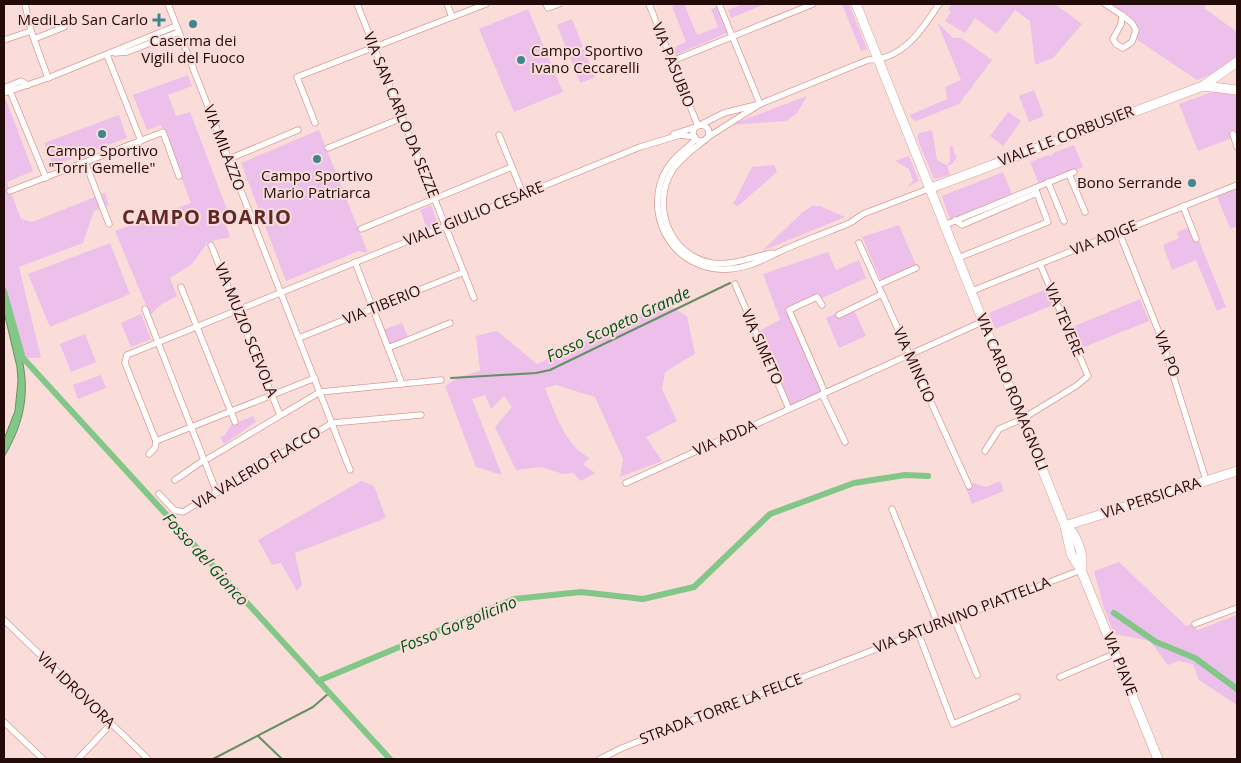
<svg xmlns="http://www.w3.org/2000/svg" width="1241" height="763" font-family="'Open Sans',sans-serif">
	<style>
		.green { fill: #ecc0eb }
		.water { fill: #82c788; stroke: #658f62 }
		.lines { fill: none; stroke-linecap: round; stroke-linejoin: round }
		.stream { stroke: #658f62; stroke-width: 2 }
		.canal { stroke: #82c788; stroke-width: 6 }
		.street-casing { stroke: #dc9a92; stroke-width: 7 }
		.secondary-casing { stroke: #dc9a92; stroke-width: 10 }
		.street { stroke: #fff; stroke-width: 5.5 }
		.secondary { stroke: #fff; stroke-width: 9 }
		.poi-dot { fill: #3f868f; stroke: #faddd9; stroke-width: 2 }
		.labels { text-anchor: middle; stroke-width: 4; stroke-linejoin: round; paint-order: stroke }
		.poi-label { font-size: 15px; fill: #220b09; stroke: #faddd9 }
		.street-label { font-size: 15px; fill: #220b09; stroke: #faddd9 }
		.water-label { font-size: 16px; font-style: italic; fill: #005218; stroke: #faddd9 }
		.district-label { font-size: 20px; font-weight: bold; letter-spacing: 1px; fill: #602925; stroke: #faddd9 }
	</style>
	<rect width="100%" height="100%" fill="#faddd9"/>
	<!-- green -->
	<g class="green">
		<path d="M678 4H684L697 35 718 27 711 9 717 7 727 33 675 55 673 48 686 42 672 6Z"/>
		<path d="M743 4H765L731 18 728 10Z"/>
		<path d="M842 4H849L867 49 861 51Z"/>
		<path d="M952 4H1055L1082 24 1053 58 1035 65 1030 21 1015 10 997 34 975 18 965 33 945 21 951 12 948 10Z"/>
		<path d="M1112 4H1206L1204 8 1237 32V56L1212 74 1197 80 1136 39C1145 21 1124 13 1112 4Z"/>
		<path d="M528 9 563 92 514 112 479 29Z"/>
		<path d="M572 19 583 47 568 53 557 25Z"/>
		<path d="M937 22 953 38H961L992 60 959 104 916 121 912 119 910 115 947 99 945 87 961 80Z"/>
		<path d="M584 49 595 77 580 83 569 55Z"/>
		<path d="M188 75 192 86 168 95 176 116 190 112 231 220 225 222 230 237 208 242 192 264 170 278 177 296 162 304 150 315 115 231 191 203 161 125 147 130 133 95Z"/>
		<path d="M1034 90 1044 116 1029 122 1019 96Z"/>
		<path d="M1212 92H1224L1237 96V136L1198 151 1179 104Z"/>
		<path d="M807 96 797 113 786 121 730 125Z"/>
		<path d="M4 100H6L33 171 7 182 21 219 32 222 105 193 109 205 94 211 83 243 19 267 41 358H23L4 291Z"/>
		<path d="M1008 112 1021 121 1003 146 990 136Z"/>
		<path d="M119 115 127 138 53 166 44 143Z"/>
		<path d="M319 130 368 253 359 251 286 281 241 163Z"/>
		<path d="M932 130 937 160 946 165 950 162V146H953L954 153 957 156 952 164 947 166 950 175 934 179 917 138 919 133Z"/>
		<path d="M1074 145 1083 167 1039 184 1030 162 1048 155 1051 156 1055 152Z"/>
		<path d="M909 156 919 181 907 187 913 181 909 169 895 161Z"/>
		<path d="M774 165 777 172 738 206 733 204 752 167Z"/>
		<path d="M1003 172 1012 194 950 220 942 196Z"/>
		<path d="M1237 188V226L1230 229 1217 196Z"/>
		<path d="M431 205 438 224 427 228 420 210Z"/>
		<path d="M812 206H820L845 217 762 251 804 211Z"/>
		<path d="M899 225 916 265 881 281 862 237Z"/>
		<path d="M1193 226 1226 307 1217 311 1196 260 1172 270 1163 245 1179 238 1177 232Z"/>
		<path d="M110 243 130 294 50 327 28 274Z"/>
		<path d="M828 252 836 270 859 260 866 278 820 299 817 294 786 309 823 392 792 407 759 331 780 320 763 274Z"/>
		<path d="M1046 289 1053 305 995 329 989 313Z"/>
		<path d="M1140 299 1149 321 1079 349 1070 328Z"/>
		<path d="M665 303 687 316 695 354 665 372 662 389 677 421 646 437 662 461 620 477 623 459 595 397 556 385 545 388C555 412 565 446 590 458L583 464 595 473 581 481 573 473 563 474 542 467 516 470 495 427 512 407 504 396 491 409 485 395 472 399 502 475 476 467 445 386 459 377 480 371 476 336 497 331 537 364Z"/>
		<path d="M852 306 866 336 839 348 826 318Z"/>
		<path d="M141 314 151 339 131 347 121 323Z"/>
		<path d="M402 323 408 337 389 345 383 330Z"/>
		<path d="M85 334 96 362 71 372 60 344Z"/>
		<path d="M101 375 106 388 78 399 73 385Z"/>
		<path d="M253 416 256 422 224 444 220 437 225 435 231 425Z"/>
		<path d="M361 481 374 486 386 518 295 553 302 585 297 591 281 563 272 565 258 540Z"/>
		<path d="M1000 481 1004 491 972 504 965 486 974 483 986 487Z"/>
		<path d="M1119 562 1186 626 1192 624 1198 630 1237 615V705L1199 680 1193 664 1179 661 1168 665 1150 641 1114 634 1103 605 1094 571Z"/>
	</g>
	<!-- water -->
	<path class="water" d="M4 291C21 357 42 393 4 457V439L15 411 18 381 17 367 4 312Z"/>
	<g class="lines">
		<!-- stream -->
		<g class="stream">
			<path d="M451 378 536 373 550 370 730 283"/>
			<path d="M4 384V390"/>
			<path d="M258 736 282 759"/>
			<path d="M213 759 313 707 329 693"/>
		</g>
		<!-- canal -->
		<g class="canal">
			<path d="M4 291 23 359"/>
			<path d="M23 358 390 759"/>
			<path d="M1114 613 1156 642 1195 658 1237 689"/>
			<path d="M318 681 514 599 581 592 643 599 694 587 770 514 854 483 905 475 928 476"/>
		</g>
		<defs>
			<g id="street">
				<path d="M25 4 31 31 48 78"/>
				<path d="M168 4 350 470"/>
				<path d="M357 4 474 298"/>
				<path d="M447 4 452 17"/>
				<path d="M546 4 548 8 559 4"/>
				<path d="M649 4 698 126"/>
				<path d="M719 4 760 104"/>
				<path d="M1105 4 1122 15"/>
				<path d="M1122 15 1132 23 1136 30 1132 42 1123 48 1116 44 1113 39 1121 24Z"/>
				<path d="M34 39 64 27"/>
				<path d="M4 40 31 31"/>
				<path d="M115 53 127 52 179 32"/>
				<path d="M107 55 141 141"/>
				<path d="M672 61 813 4"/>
				<path d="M4 88 21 81 28 85"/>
				<path d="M10 91 46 178"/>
				<path d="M4 93 48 78 176 26"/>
				<path d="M315 123 297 77 486 4"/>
				<path d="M700 125 724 113 760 104 868 60C903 60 922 30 939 4"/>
				<circle cx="701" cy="133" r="8"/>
				<path d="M674 134 696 127"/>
				<path d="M1233 134 1237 147"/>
				<path d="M499 135 523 194"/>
				<path d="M708 137 760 104"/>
				<path d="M696 139C685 151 670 159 663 176 644 222 678 273 729 269 748 268 762 260 779 252 802 241 826 233 850 223L863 214 931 188"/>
				<path d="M706 139C694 149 680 158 672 171 651 205 669 256 712 263 732 266 752 257 772 253"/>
				<path d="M328 148 402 118"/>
				<path d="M229 159 298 130"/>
				<path d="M85 162 109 224"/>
				<path d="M1069 174 1085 212"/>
				<path d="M1048 182 1064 221"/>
				<path d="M1035 188 1074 172"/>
				<path d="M10 191 163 132 179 176"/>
				<path d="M1183 206 1196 239"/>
				<path d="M955 220 962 225 1037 193"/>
				<path d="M945 225 1035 188 1048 222 958 258"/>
				<path d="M361 229 512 167"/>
				<path d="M1119 232 1162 340 1206 480"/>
				<path d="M859 243 969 486"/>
				<path d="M211 245 280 415"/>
				<path d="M355 262 402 384"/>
				<path d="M735 284 789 409"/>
				<path d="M878 285 916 268"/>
				<path d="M181 287 235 422"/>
				<path d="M972 291 1237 185"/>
				<path d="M822 305 817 297 789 310 825 393"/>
				<path d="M145 309 217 493"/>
				<path d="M839 315 882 294"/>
				<path d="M299 338 464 272"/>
				<path d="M388 348 450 323"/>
				<path d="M822 394 845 442"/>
				<path d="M156 441 315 378"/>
				<path d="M985 451 999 429 1022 419 1076 386 1088 376 1040 264"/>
				<path d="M149 454 155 448 156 441 125 363 127 355 640 147 680 135 695 137"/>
				<path d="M209 458 320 392 441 380"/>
				<path d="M175 480 204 460"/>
				<path d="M626 483 984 321"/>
				<path d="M159 494 174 510 183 512 332 423 421 415"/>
				<path d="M892 509 938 624"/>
				<path d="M954 618 977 675"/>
				<path d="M4 620 148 759"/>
				<path d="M1195 624 1237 608"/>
				<path d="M918 632 953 724 1017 697"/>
				<path d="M1060 677 1116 653"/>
				<path d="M4 722 43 759"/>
				<path d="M78 759 111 724"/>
				<path d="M600 759 622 748 713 712 1081 570"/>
			</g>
			<g id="secondary">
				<path d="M856 4 1065 526 1071 554 1081 570 1158 759"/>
				<path d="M1203 86 1237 90"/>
				<path d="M931 188 1203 86 1237 62"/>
				<path d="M1065 526 1237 471"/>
				<path d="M1065 526C1077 532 1085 558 1081 570"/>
			</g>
		</defs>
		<!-- street casing -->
		<use href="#street" class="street-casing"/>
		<!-- secondary casing -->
		<use href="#secondary" class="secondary-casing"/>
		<!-- street -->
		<use href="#street" class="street"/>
		<!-- secondary -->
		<use href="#secondary" class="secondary"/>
	</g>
	<!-- markers -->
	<g class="poi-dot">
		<path d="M156.5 12.5h5v5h5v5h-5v5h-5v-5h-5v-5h5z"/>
		<circle cx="193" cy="24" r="5"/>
		<circle cx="521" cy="60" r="5"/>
		<circle cx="102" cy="134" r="5"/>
		<circle cx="317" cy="159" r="5"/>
		<circle cx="1192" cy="183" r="5"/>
	</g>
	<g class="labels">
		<!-- poi labels -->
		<g class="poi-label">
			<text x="148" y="25" text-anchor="end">MediLab San Carlo</text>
			<text x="193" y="46">Caserma dei<tspan x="193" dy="17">Vigili del Fuoco</tspan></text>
			<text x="531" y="56" text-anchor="start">Campo Sportivo<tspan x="531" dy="17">Ivano Ceccarelli</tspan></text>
			<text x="102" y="156">Campo Sportivo<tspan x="102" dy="17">"Torri Gemelle"</tspan></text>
			<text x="317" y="181">Campo Sportivo<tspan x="317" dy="17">Mario Patriarca</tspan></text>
			<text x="1182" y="188" text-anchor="end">Bono Serrande</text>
		</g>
		<!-- street labels -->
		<g class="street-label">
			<text transform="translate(673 65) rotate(68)" y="5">VIA PASUBIO</text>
			<text transform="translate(401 115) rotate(68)" y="5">VIA SAN CARLO DA SEZZE</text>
			<text transform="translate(1066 136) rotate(-21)" y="5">VIALE LE CORBUSIER</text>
			<text transform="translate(224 148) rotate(69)" y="5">VIA MILAZZO</text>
			<text transform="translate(474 214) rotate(-22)" y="5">VIALE GIULIO CESARE</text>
			<text transform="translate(1104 238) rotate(-22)" y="5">VIA ADIGE</text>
			<text transform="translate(382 305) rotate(-22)" y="5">VIA TIBERIO</text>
			<text transform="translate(1064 320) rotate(67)" y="5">VIA TEVERE</text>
			<text transform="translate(246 330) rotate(68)" y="5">VIA MUZIO SCEVOLA</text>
			<text transform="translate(762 347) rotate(66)" y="5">VIA SIMETO</text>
			<text transform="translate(1167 354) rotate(70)" y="5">VIA PO</text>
			<text transform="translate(914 365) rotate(66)" y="5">VIA MINCIO</text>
			<text transform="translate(1012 392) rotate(68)" y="5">VIA CARLO ROMAGNOLI</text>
			<text transform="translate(725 438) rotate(-24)" y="5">VIA ADDA</text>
			<text transform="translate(257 468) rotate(-31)" y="5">VIA VALERIO FLACCO</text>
			<text transform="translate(1151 498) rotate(-18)" y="5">VIA PERSICARA</text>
			<text transform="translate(962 615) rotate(-21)" y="5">VIA SATURNINO PIATTELLA</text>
			<text transform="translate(1120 664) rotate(68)" y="5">VIA PIAVE</text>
			<text transform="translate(76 690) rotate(44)" y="5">VIA IDROVORA</text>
			<text transform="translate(721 709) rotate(-21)" y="5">STRADA TORRE LA FELCE</text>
		</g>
		<!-- water labels -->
		<g class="water-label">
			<text transform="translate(618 324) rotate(-25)" y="6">Fosso Scopeto Grande</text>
			<text transform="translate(206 559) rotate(48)" y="6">Fosso del Gionco</text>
			<text transform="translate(458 624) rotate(-22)" y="6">Fosso Gorgolicino</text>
		</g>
		<!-- district labels -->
		<g class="district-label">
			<text x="207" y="224">CAMPO BOARIO</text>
		</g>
	</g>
	<!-- border -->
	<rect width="1241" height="763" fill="none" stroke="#220b09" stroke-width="10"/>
</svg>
